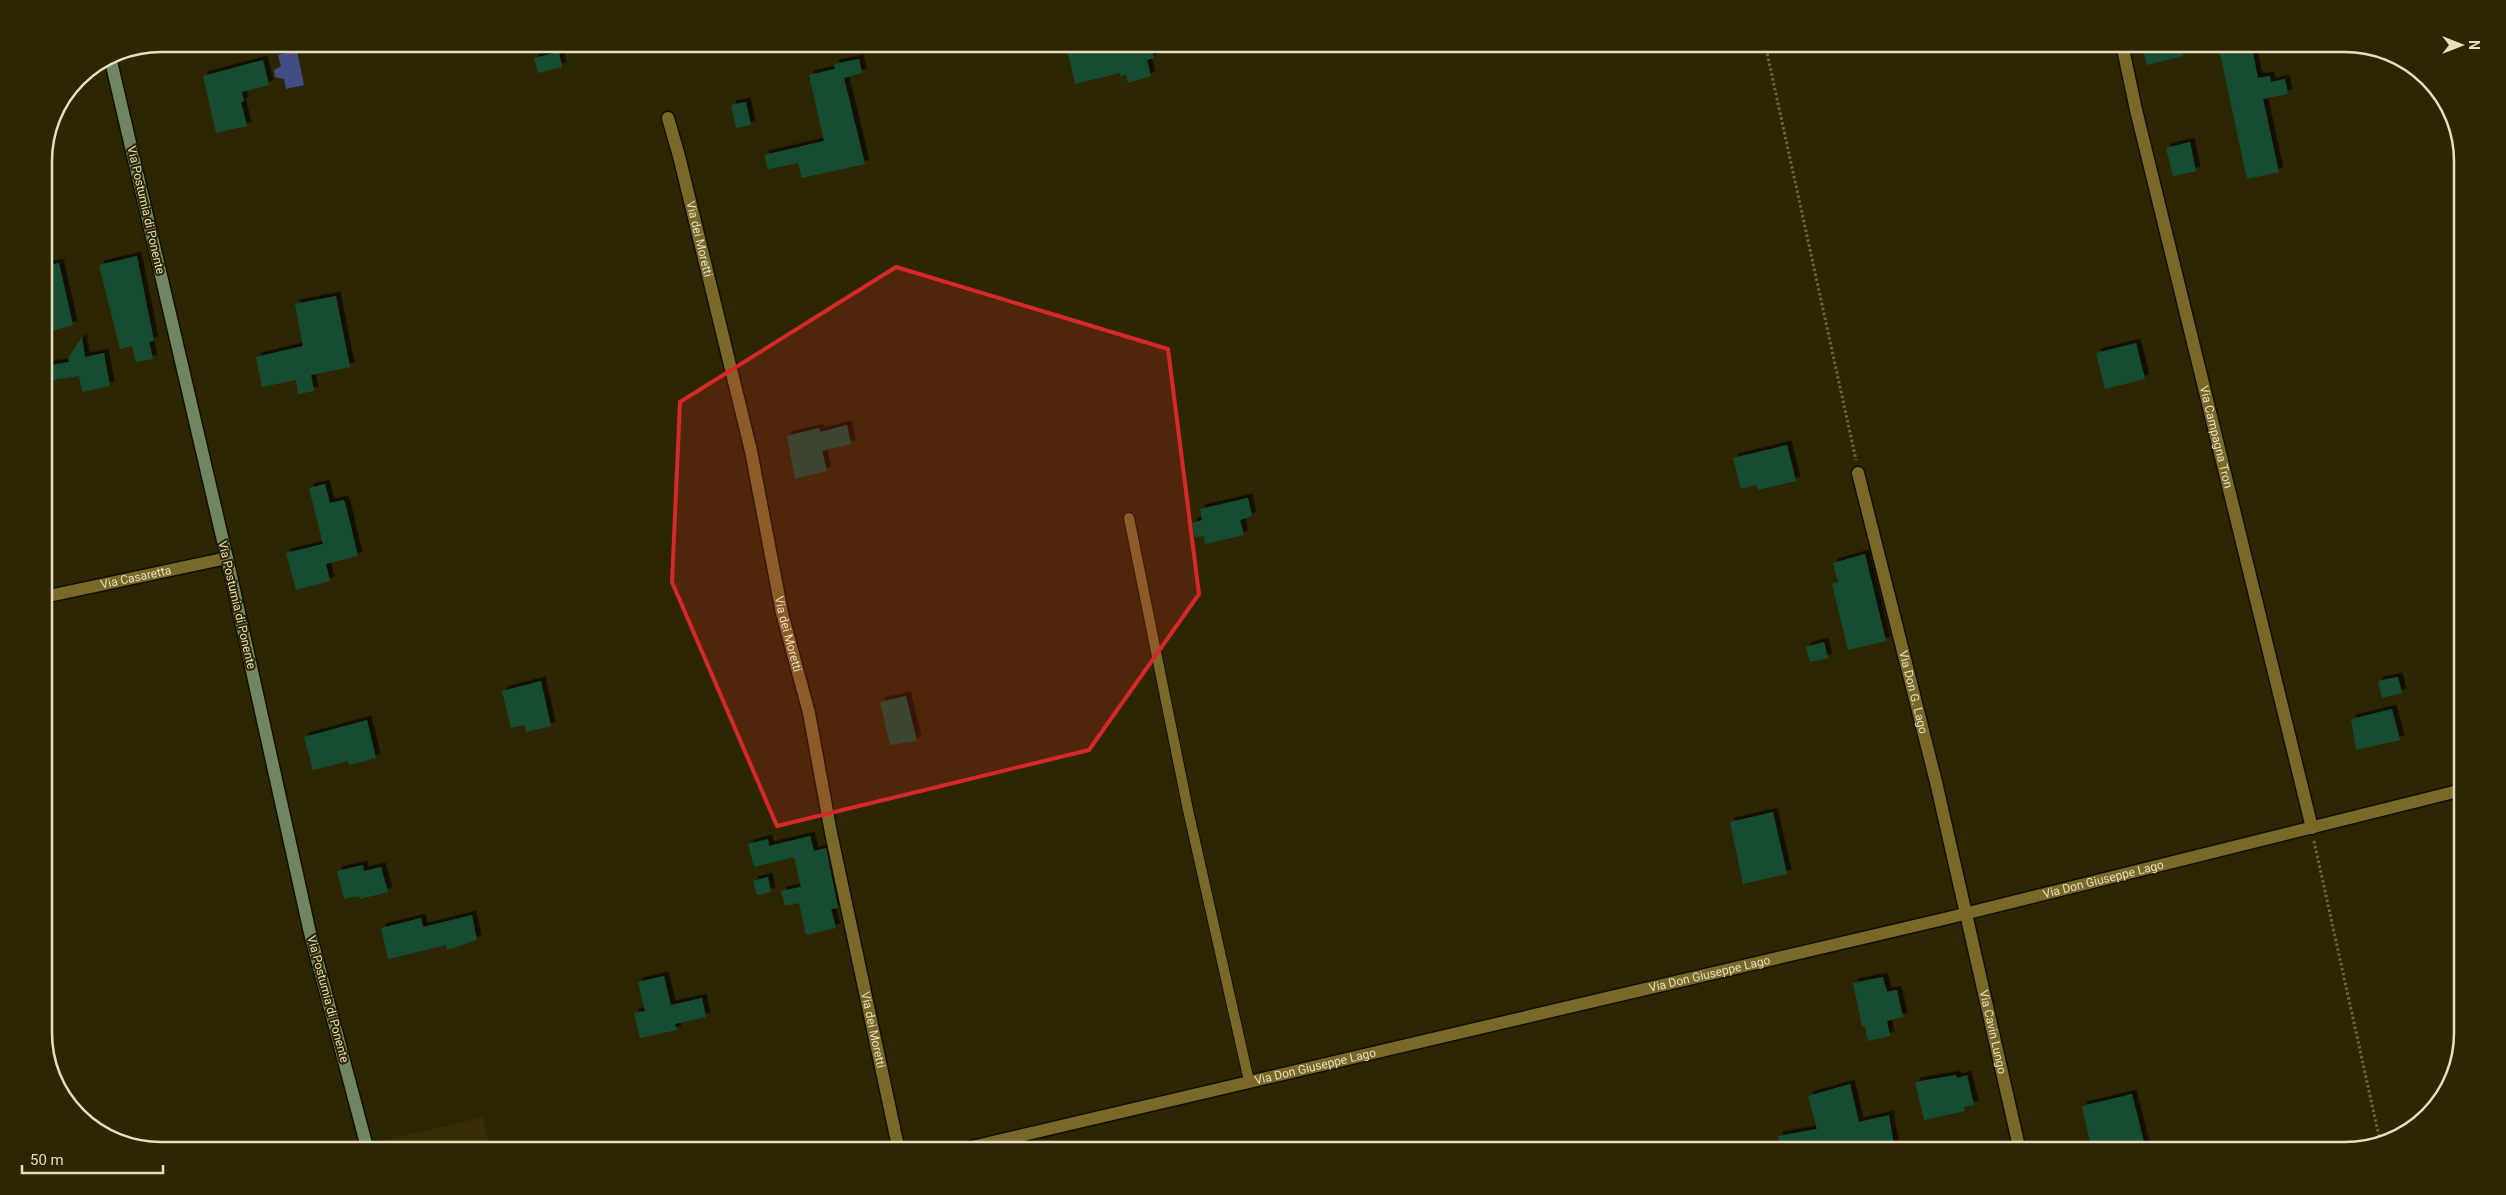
<svg xmlns="http://www.w3.org/2000/svg" width="2506" height="1195" font-family="Roboto,sans-serif">
	<style>
		.built { fill: #372e05 }
		.water { fill: #444c86 }
		.building { fill: #174e31; filter: url(#shadow) }
		.lines { fill: none; stroke-linecap: round; stroke-linejoin: round }
		.lane-casing { stroke: #130f00; stroke-width: 12 }
		.street-casing { stroke: #130f00; stroke-width: 15 }
		.secondary-casing { stroke: #130f00; stroke-width: 15 }
		.path { stroke: #6b6442; stroke-width: 3; stroke-dasharray: 2.5 2.5; stroke-linecap: butt }
		.lane { stroke: #786928; stroke-width: 10 }
		.street { stroke: #786928; stroke-width: 12 }
		.secondary { stroke: #6f8660; stroke-width: 12 }
		.marked { fill: #d62828; fill-opacity: 0.2; stroke: #d62828; stroke-width: 4; stroke-linejoin: round }
		.labels { text-anchor: middle; stroke-width: 4; stroke-linejoin: round; paint-order: stroke }
		.street-label { font-size: 12px; fill: #e7dfbf; stroke: #2d2603 }
		.rim { fill: none; stroke: #e7dfbf; stroke-width: 2.5 }
	</style>
	<defs>
		<filter id="shadow"><feDropShadow dx="4.5" dy="-4.5" stdDeviation="0" flood-color="#0009"/></filter>
	</defs>
	<rect width="100%" height="100%" fill="#2d2603"/>
	<!-- built -->
	<path class="built" d="M483 1117 491 1151H376L374 1143Z"/>
	<!-- water -->
	<path class="water" d="M297 51 304 85 286 89 284 79 275 77 274 70 281 66 278 55Z"/>
	<!-- building -->
	<g class="building">
		<path d="M1066 44H1094L1096 53 1137 44H1149L1154 58 1147 60 1151 76 1128 83 1126 75 1120 76V73L1075 84Z"/>
		<path d="M2141 44H2180L2183 56 2147 65Z"/>
		<path d="M2218 44H2251L2258 78 2270 76 2271 82 2285 79 2288 94 2263 99 2279 172 2247 179Z"/>
		<path d="M559 52 562 67 538 73 534 58Z"/>
		<path d="M859 59 862 73 844 78 865 164 802 178 798 163 768 169 764 155 824 141 809 75 835 69 834 64Z"/>
		<path d="M263 60 269 85 242 92 244 102H241L247 126 216 133 203 76Z"/>
		<path d="M746 102 751 125 736 128 731 105Z"/>
		<path d="M2190 142 2196 171 2173 176 2166 148Z"/>
		<path d="M137 256 154 341 149 342 153 359 136 362 132 346 120 349 99 265Z"/>
		<path d="M59 263 73 325 44 333V266Z"/>
		<path d="M336 296 350 367 311 375 314 391 298 394 296 380 262 387 256 357 303 346 295 304Z"/>
		<path d="M82 337 85 357 104 353 110 386 82 392 79 376 46 381 44 366 69 362 68 358Z"/>
		<path d="M2136 343 2145 379 2105 389 2096 353Z"/>
		<path d="M847 425 851 444 822 451 827 471 795 479 787 436 819 428 820 432Z"/>
		<path d="M1787 445 1796 481 1758 490 1756 485 1741 489 1733 458Z"/>
		<path d="M325 484 330 503 343 500 345 502 358 556 326 564 330 581 296 590 286 553 323 544 309 488Z"/>
		<path d="M1248 498 1252 516 1240 520 1244 535 1205 544 1204 536 1195 537 1192 523 1202 520 1200 509Z"/>
		<path d="M1865 554 1886 641 1848 650 1832 584 1838 582 1833 563Z"/>
		<path d="M1824 642 1828 658 1810 662 1806 647Z"/>
		<path d="M2398 677 2402 693 2382 698 2378 681Z"/>
		<path d="M541 681 551 726 526 732 525 725 511 728 502 691Z"/>
		<path d="M906 696 917 741 890 745 880 702Z"/>
		<path d="M2392 709 2400 740 2356 750 2351 719Z"/>
		<path d="M367 720 376 758 349 765 348 761 313 770 304 737Z"/>
		<path d="M1773 812 1787 874 1743 884 1730 822Z"/>
		<path d="M810 836 814 851 826 848 838 908 831 909 836 928 806 935 799 903 785 906 781 891 801 887 794 857 754 867 748 844 768 839 769 846Z"/>
		<path d="M363 865 364 871 381 867 388 892 360 899 359 896 344 899 337 871Z"/>
		<path d="M768 877 771 892 757 895 753 881Z"/>
		<path d="M472 915 477 940 447 950 446 945 388 959 381 928 421 918 423 927Z"/>
		<path d="M664 976 671 1005 702 998 706 1017 675 1024 677 1030 640 1038 634 1013 645 1011 638 982Z"/>
		<path d="M1883 977 1887 992 1897 990 1903 1017 1887 1021 1890 1036 1868 1041 1865 1026H1862L1853 983Z"/>
		<path d="M1956 1075 1957 1078 1967 1075 1974 1105 1964 1107 1965 1111 1924 1120 1915 1082Z"/>
		<path d="M1850 1084 1859 1122 1889 1115 1894 1145 1873 1151H1841L1840 1146 1819 1151H1781L1778 1136 1817 1129 1808 1096Z"/>
		<path d="M2132 1094 2145 1146 2123 1151H2092L2082 1106Z"/>
	</g>
	<g class="lines">
		<defs>
			<path id="lane" d="M1129 518 1188 810 1249 1081"/>
			<g id="street">
				<path id="s1" d="M2122 44 2136 110 2312 828"/>
				<path id="s2" d="M668 118 679 156 751 451 782 613 809 713 831 833 899 1151"/>
				<path id="s3" d="M1858 473 1936 782 2020 1151"/>
				<path id="s4" d="M44 597 227 558"/>
				<path id="s5" d="M955 1151 1944 919 2462 790"/>
			</g>
			<path id="secondary" d="M110 57 227 558 310 933 368 1151"/>
		</defs>
		<!-- lane casing -->
		<use href="#lane" class="lane-casing"/>
		<!-- street casing -->
		<use href="#street" class="street-casing"/>
		<!-- secondary casing -->
		<use href="#secondary" class="secondary-casing"/>
		<!-- path -->
		<g class="path">
			<path d="M1765 44 1856 460"/>
			<path d="M2314 841 2380 1141"/>
		</g>
		<!-- lane -->
		<use href="#lane" class="lane"/>
		<!-- street -->
		<use href="#street" class="street"/>
		<!-- secondary -->
		<use href="#secondary" class="secondary"/>
	</g>
	<!-- marked area -->
	<path class="marked" d="M896 267 1168 349 1199 594 1089 750 777 826 672 582 680 402Z"/>
	<g class="labels">
		<!-- street labels -->
		<g class="street-label">
			<text transform="translate(146 210) rotate(77)" y="4">Via Postumia di Ponente</text>
			<text dy="4" stroke="none"><textPath href="#s2" startOffset="125">Via dei Moretti</textPath></text>
			<text dy="4" stroke="none"><textPath href="#s1" startOffset="404">Via Campagna Tron</textPath></text>
			<text dy="4" stroke="none"><textPath href="#s4" startOffset="94">Via Casaretta</textPath></text>
			<text transform="translate(237 605) rotate(77)" y="4">Via Postumia di Ponente</text>
			<text dy="4" stroke="none"><textPath href="#s2" startOffset="530">Via dei Moretti</textPath></text>
			<text dy="4" stroke="none"><textPath href="#s3" startOffset="226">Via Don G. Lago</textPath></text>
			<text dy="4" stroke="none"><textPath href="#s5" startOffset="1180">Via Don Giuseppe Lago</textPath></text>
			<text dy="4" stroke="none"><textPath href="#s5" startOffset="775">Via Don Giuseppe Lago</textPath></text>
			<text transform="translate(328 999) rotate(75)" y="4">Via Postumia di Ponente</text>
			<text dy="4" stroke="none"><textPath href="#s2" startOffset="935">Via dei Moretti</textPath></text>
			<text dy="4" stroke="none"><textPath href="#s3" startOffset="575">Via Cavin Lungo</textPath></text>
			<text dy="4" stroke="none"><textPath href="#s5" startOffset="370">Via Don Giuseppe Lago</textPath></text>
		</g>
	</g>
	<!-- crop -->
	<path d="M0 0H2506V1195H0ZM161 52H2345A109 109 0 0 1 2454 161V1033A109 109 0 0 1 2345 1142H161A109 109 0 0 1 52 1033V161A109 109 0 0 1 161 52Z" fill="#2d2603" fill-rule="evenodd"/>
	<path class="rim" d="M161 52H2345A109 109 0 0 1 2454 161V1033A109 109 0 0 1 2345 1142H161A109 109 0 0 1 52 1033V161A109 109 0 0 1 161 52Z"/>
	<!-- north arrow -->
	<g transform="translate(2461 45) rotate(90)" stroke="#2d2603" stroke-width="4" paint-order="stroke">
	<path d="M0-4L9 19L0 12L-9 19Z" fill="#e7dfbf"/>
	<text y="-8" font-size="14" font-weight="bold" text-anchor="middle" fill="#e7dfbf">N</text>
	</g>
	<!-- scale -->
	<path d="M22 1165v8h141v-8" fill="none" stroke="#e7dfbf" stroke-width="2.5"/>
	<text x="30" y="1165" font-size="15" fill="#e7dfbf" stroke="#2d2603" stroke-width="4" paint-order="stroke">50 m</text>
</svg>
